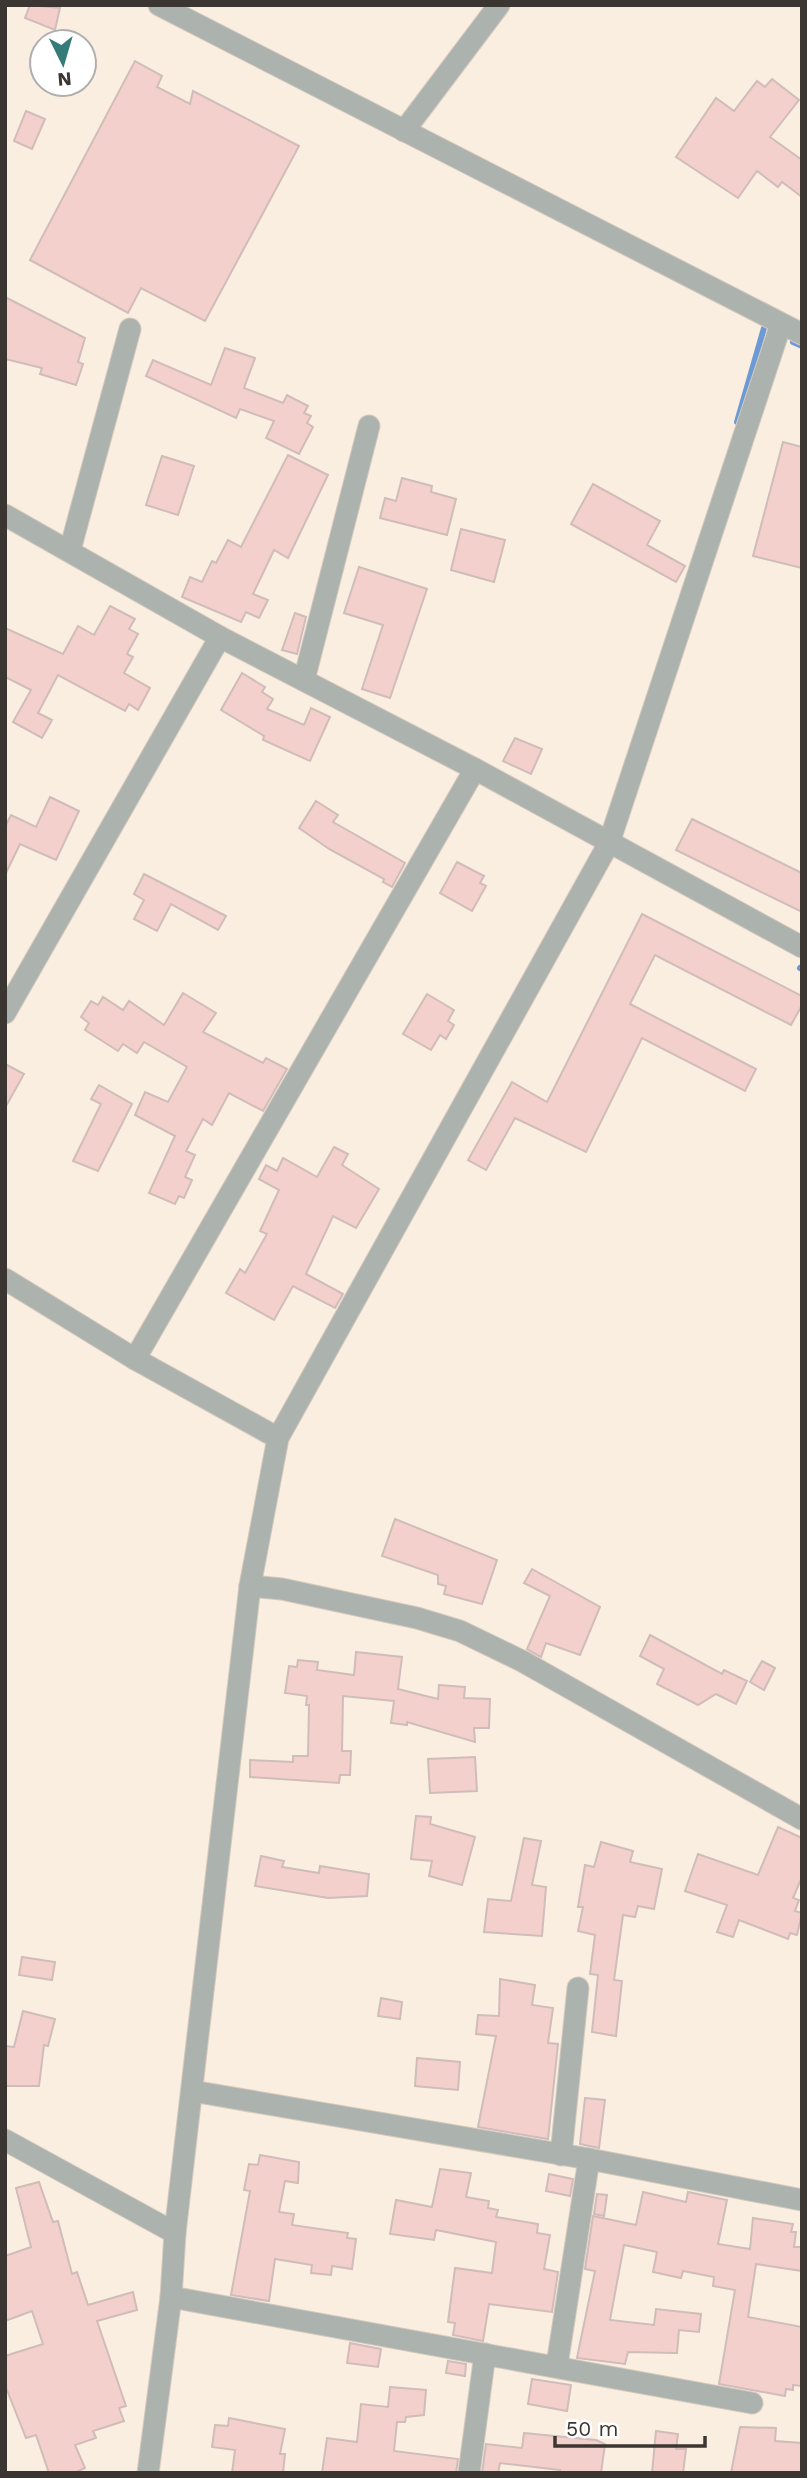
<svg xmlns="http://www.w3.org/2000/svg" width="807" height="2478" font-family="'Work Sans',sans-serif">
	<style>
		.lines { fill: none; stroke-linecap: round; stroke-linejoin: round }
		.stream { stroke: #6c9ad6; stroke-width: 6 }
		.building { fill: #f4d0cc; stroke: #d0bcba; stroke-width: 2 }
		.street-casing { stroke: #d4c9bd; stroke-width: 23 }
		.street { stroke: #acb2ad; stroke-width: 21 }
	</style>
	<rect width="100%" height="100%" fill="#faeee0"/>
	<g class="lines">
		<!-- stream -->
		<g class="stream">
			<path d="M793 342 802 346"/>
			<path d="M737 422 764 328"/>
			<path d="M800 968 802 969"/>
		</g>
	</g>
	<!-- building -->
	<g class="building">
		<path d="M30 5 60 8 55 30 25 18Z"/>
		<path d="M135 61 162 76 157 87 190 104 193 91 299 146 205 321 141 288 128 313 30 260Z"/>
		<path d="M772 79 799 100 770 137 802 160V197L782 182 778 187 757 171 738 198 676 157 716 98 734 111 757 81 765 87Z"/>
		<path d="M26 111 45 119 32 149 14 141Z"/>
		<path d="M5 297 85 338 78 362 83 364 76 385 40 374 42 368 5 359Z"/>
		<path d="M225 348 255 358 244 388 283 403 287 395 308 406 304 413 311 416 307 423 313 427 299 454 266 438 274 421 240 409 236 418 146 376 153 360 211 385Z"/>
		<path d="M783 442 802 447V568L753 556Z"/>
		<path d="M288 455 328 475 288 558 274 550 253 594 268 600 259 618 246 612 241 622 182 597 190 577 202 582 212 561 216 563 228 540 241 547Z"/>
		<path d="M162 456 194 466 178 515 146 505Z"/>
		<path d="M402 478 432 486 431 492 456 499 447 535 380 518 385 498 396 501Z"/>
		<path d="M593 484 660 521 647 545 685 566 676 582 571 524Z"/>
		<path d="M461 529 505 540 494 582 451 570Z"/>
		<path d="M359 567 427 589 390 698 362 689 383 625 344 613Z"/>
		<path d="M110 606 135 619 129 629 138 634 127 654 133 657 124 673 150 688 138 710 129 704 125 711 58 675 38 713 52 720 42 738 13 722 31 690 5 677V628L63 654 78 626 94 635Z"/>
		<path d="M295 613 306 617 297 654 282 650Z"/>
		<path d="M242 673 265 687 262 692 273 699 267 709 304 725 311 708 330 717 310 761 263 740 264 736 221 710Z"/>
		<path d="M515 738 542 749 531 774 503 761Z"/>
		<path d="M50 797 79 811 56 860 20 844 5 875V827L11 815 36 827Z"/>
		<path d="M316 801 338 815 333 822 405 863 392 887 383 882 384 879 329 849 299 828Z"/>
		<path d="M692 819 802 873V912L676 850Z"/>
		<path d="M457 862 484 876 480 883 486 886 472 911 440 893Z"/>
		<path d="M144 874 226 916 218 930 171 904 157 931 134 919 144 900 134 894Z"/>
		<path d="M642 914 802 996V1005L791 1025 655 955 630 1004 756 1069 745 1091 642 1038 586 1152 515 1118 486 1170 468 1160 512 1082 547 1102Z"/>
		<path d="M183 993 216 1013 203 1032 263 1063 266 1058 287 1069 263 1111 229 1093 212 1125 203 1119 186 1151 195 1155 185 1177 192 1180 184 1198 179 1196 175 1204 149 1193 175 1136 135 1115 145 1092 168 1102 187 1067 144 1042 137 1053 123 1044 118 1051 85 1030 89 1023 81 1017 91 1001 98 1005 103 997 123 1010 129 1001 164 1025Z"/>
		<path d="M427 994 454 1010 448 1021 454 1025 446 1039 440 1035 431 1050 403 1034Z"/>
		<path d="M5 1064 24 1074 5 1108Z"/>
		<path d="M99 1085 132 1104 98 1171 73 1161 101 1104 91 1099Z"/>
		<path d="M334 1147 348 1154 342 1165 379 1189 356 1228 333 1216 306 1274 343 1294 335 1308 293 1286 274 1320 226 1293 240 1269 245 1273 267 1234 260 1231 279 1190 259 1179 266 1165 277 1171 283 1158 317 1177Z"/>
		<path d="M395 1519 497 1560 482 1604 444 1594 446 1586 438 1584V1575L382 1556Z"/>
		<path d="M532 1569 600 1607 580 1655 546 1643 541 1657 527 1649 550 1596 524 1583Z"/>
		<path d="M650 1635 722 1674 724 1670 747 1681 736 1704 716 1694 698 1705 657 1684 664 1669 640 1656Z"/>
		<path d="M356 1652 402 1657 398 1689 438 1699 439 1685 465 1687 464 1698 490 1699 489 1728H474L475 1742 407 1722V1725L391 1723 394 1701 343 1696 342 1751H351L350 1775H340L339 1783 250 1777V1760L293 1762V1756H308L309 1705H306L307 1696 285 1693 289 1666 297 1667 298 1660 318 1662 317 1670 354 1675Z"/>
		<path d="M762 1661 775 1668 764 1690 750 1682Z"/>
		<path d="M475 1757 477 1791 430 1793 428 1759Z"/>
		<path d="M416 1816 431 1817 430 1824 475 1837 462 1885 429 1876 432 1861 411 1859Z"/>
		<path d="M778 1827 802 1838V1877L793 1898 799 1900 795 1911 802 1913 797 1935 790 1933 788 1939 739 1920 733 1937 717 1932 727 1905 685 1891 698 1854 758 1875Z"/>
		<path d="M524 1838 541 1841 532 1885 546 1887 542 1936 484 1932 488 1899 511 1901Z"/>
		<path d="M601 1842 633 1851 630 1862 662 1869 654 1909 638 1906 635 1917 623 1915 614 1980 622 1981 616 2036 592 2032 598 1975 590 1974 595 1935 578 1931 583 1907H578L585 1865 594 1867Z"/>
		<path d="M261 1856 284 1861 282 1867 319 1873 320 1866 369 1874 367 1896 328 1898 255 1886Z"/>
		<path d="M22 1957 55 1962 52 1980 19 1975Z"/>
		<path d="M500 1979 535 1985 532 2005 553 2008 548 2043 558 2044 548 2139 478 2127 496 2036 476 2034 478 2015 499 2016Z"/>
		<path d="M381 1998 402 2002 400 2019 378 2016Z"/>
		<path d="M23 2011 55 2019 48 2046 44 2045 39 2086H5V2046L14 2047Z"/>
		<path d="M417 2058 460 2062 458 2090 415 2086Z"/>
		<path d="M585 2098 605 2100 599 2148 580 2144Z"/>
		<path d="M260 2155 299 2162 298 2183 285 2181 279 2212 294 2214 292 2225 348 2233 347 2238 356 2239 352 2269 332 2266 331 2275 311 2273 312 2265 275 2259 269 2301 231 2295 250 2191 244 2190 249 2164 258 2165Z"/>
		<path d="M440 2169 471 2173 466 2197 489 2201 488 2208 498 2210 496 2217 538 2224 537 2233 550 2235 544 2269 558 2272 552 2312 489 2304 483 2341 453 2335 455 2323 448 2322 455 2268 492 2273 496 2242 436 2230 434 2240 390 2234 396 2200 432 2207Z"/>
		<path d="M549 2174 573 2179 570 2196 546 2191Z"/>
		<path d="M39 2182 53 2222 58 2221 72 2274 77 2272 88 2305 133 2292 137 2310 97 2321 126 2406 119 2408 124 2421 93 2431 96 2438 75 2445 85 2468 74 2473H49L36 2435 26 2438 5 2385V2356L43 2344 32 2311 5 2321V2256L31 2247 16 2188Z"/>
		<path d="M643 2192 686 2202 688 2192 727 2200 718 2244 750 2249 753 2218 793 2224 791 2232H796L794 2247H802V2271L756 2264 748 2317 802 2327V2386L793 2385V2390L786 2389 785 2396 719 2384 735 2290 713 2286 714 2277 683 2271 681 2278 653 2272 657 2252 624 2245 610 2320 654 2325 656 2309 701 2314 699 2332 679 2330 677 2353 628 2352 625 2364 577 2358 595 2271 585 2269 593 2216 636 2225Z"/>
		<path d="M597 2194 607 2195 604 2216 594 2214Z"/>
		<path d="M350 2343 381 2349 378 2367 347 2363Z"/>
		<path d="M448 2361 466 2364 465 2376 446 2373Z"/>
		<path d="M532 2379 571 2385 567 2411 528 2404Z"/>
		<path d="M390 2387 426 2390 424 2415 406 2417 405 2422H397L394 2451 458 2459 456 2473H322L327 2438 357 2442 361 2404 388 2407Z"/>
		<path d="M229 2418 285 2429 280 2454H285L283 2473H232L235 2450 212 2447 215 2425 228 2426Z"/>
		<path d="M740 2427 776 2428 775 2441 802 2443V2473H731Z"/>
		<path d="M656 2431 678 2434 676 2449H686L683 2473H652Z"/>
		<path d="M524 2433 596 2440 605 2444 601 2473H560V2470L500 2463 498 2473H482L486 2444 522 2448Z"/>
	</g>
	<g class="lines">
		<defs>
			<g id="street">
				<path d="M159 5 802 334"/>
				<path d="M404 131 499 5"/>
				<path d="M5 515 220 637 475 769 802 947"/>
				<path d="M70 550 130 329"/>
				<path d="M304 680 369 426"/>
				<path d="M5 1013 220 637"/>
				<path d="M5 1279 135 1359 278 1438"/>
				<path d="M135 1359 475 769"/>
				<path d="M250 1586 282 1589 417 1618 460 1631 522 1661 802 1819"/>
				<path d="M192 2091 589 2159 802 2200"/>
				<path d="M5 2140 175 2233"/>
				<path d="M561 2155 578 1988"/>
				<path d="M171 2297 752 2403"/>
				<path d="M557 2365 589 2159"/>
				<path d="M148 2473 171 2297 175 2233 250 1586 278 1438 609 843 781 324"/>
				<path d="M469 2473 485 2354"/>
			</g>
		</defs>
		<!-- street casing -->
		<use href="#street" class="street-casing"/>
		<!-- street -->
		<use href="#street" class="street"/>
	</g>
	<!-- border -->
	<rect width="807" height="2478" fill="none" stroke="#3b3631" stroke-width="14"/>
	<!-- north arrow -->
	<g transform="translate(63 63) rotate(175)"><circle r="33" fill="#ffffff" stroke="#b1afad" stroke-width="2"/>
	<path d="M0-5L12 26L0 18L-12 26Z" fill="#347c78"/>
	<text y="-10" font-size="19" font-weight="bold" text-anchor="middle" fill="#3b3631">N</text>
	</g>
	<!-- scale -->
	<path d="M555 2436v10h150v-10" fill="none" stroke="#3b3631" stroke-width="3.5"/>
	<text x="566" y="2436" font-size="21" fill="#3b3631" stroke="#ffffff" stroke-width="5" paint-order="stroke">50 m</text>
</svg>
